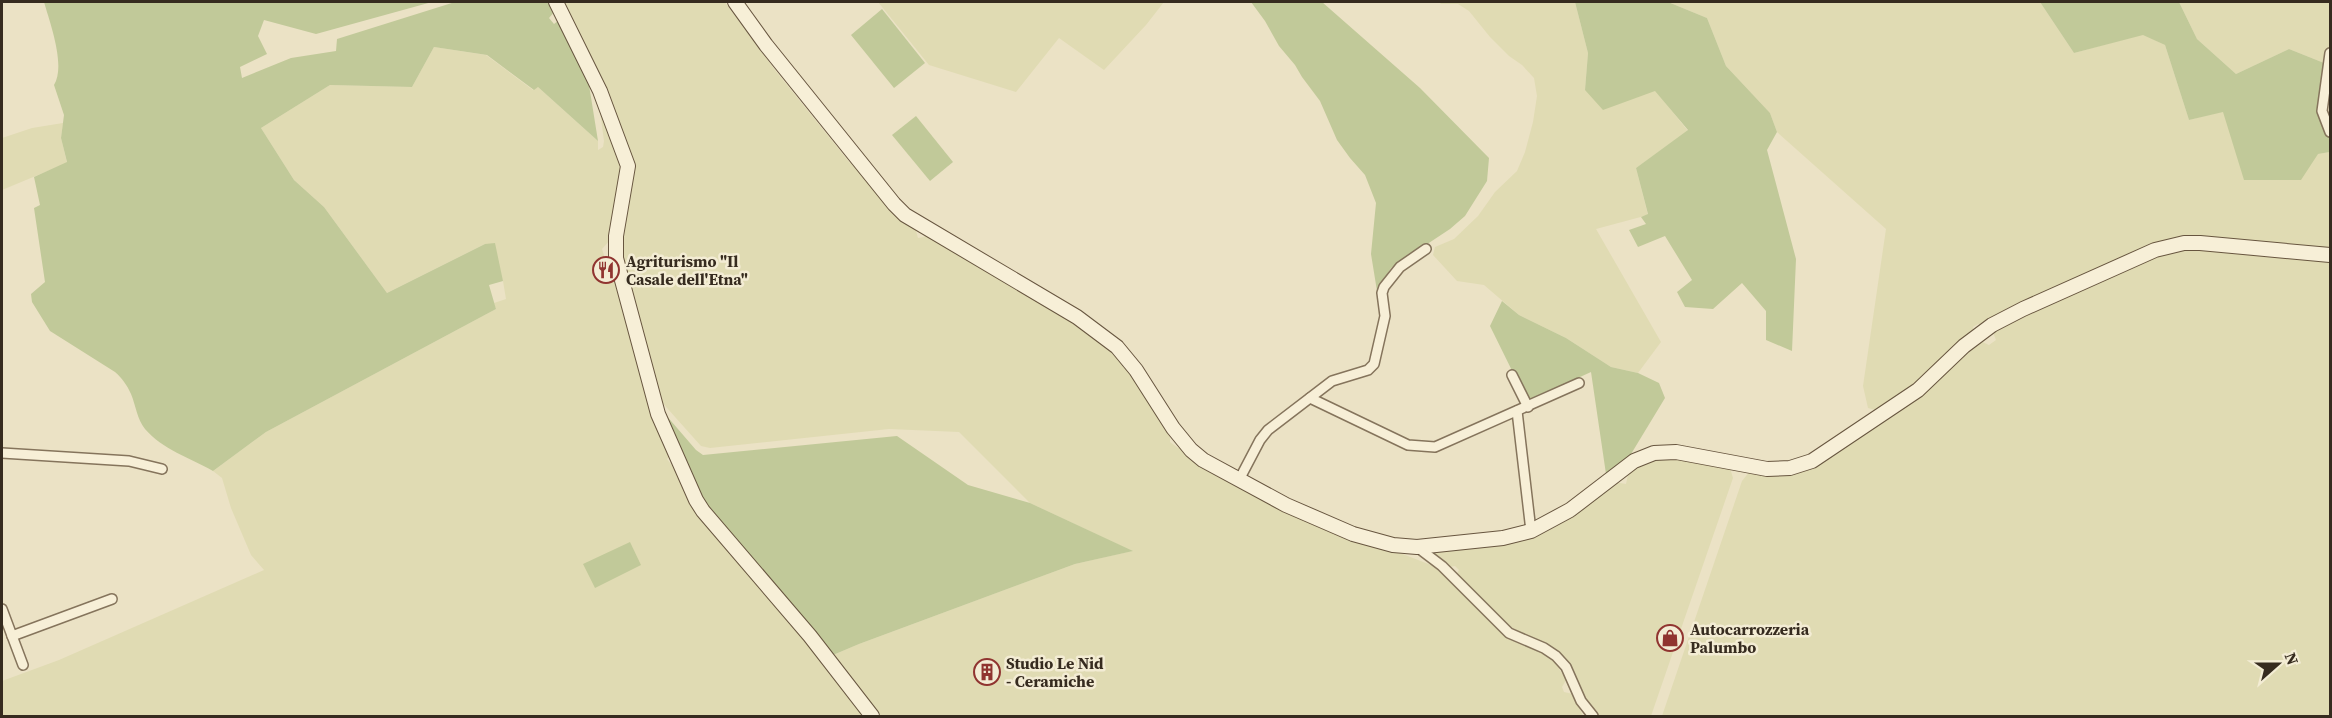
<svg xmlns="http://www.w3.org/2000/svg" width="2332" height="718" font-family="'Source Serif 4',serif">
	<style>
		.farmland { fill: #e0dbb3 }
		.green { fill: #c1c999 }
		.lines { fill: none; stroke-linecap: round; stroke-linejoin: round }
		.street-casing { stroke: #85745c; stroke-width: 12 }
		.secondary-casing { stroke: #67553f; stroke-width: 16 }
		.street { stroke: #f7efd7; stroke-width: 9 }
		.secondary { stroke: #f7efd7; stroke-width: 14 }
		.labels { text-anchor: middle; stroke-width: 5; stroke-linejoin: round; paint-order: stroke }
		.poi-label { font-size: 16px; font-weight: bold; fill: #362b1f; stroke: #f3ecd4; text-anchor: start }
	</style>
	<rect width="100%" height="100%" fill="#ebe2c5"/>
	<!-- farmland -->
	<g class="farmland">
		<path d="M561 2H725L775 70 850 163 855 162 915 227 918 238 924 237 926 234 1088 330 1123 361 1170 433V442L1178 448 1180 447 1395 551 1436 567 1504 635 1513 641 1546 654 1553 659 1566 680 1562 687 1564 692 1573 694 1583 716H879L833 655 859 644 1075 564 1132 551 1030 503 959 432 889 429 710 448 701 446 659 399 621 259V238L634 174V163Z"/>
		<path d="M878 2H1164L1146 25 1104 70 1059 38 1016 92 929 65Z"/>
		<path d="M1439 2H1575L1588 53 1585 90H1655L1688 131 1636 168 1648 215 1596 229 1661 342 1638 373 1611 367 1566 338 1519 315 1484 285 1457 281 1433 255 1435 247 1454 239 1478 216 1495 192 1517 171 1525 152 1533 122 1537 96 1534 78 1522 65 1509 56 1490 37 1469 11 1458 4H1441Z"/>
		<path d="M1668 2H2040L2074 53 2143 34 2165 45 2189 120 2223 111 2318 154 2330 152V250L2188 237 1982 327 1978 324 1973 327 1974 333 1920 383 1879 411 1868 408 1863 386 1886 229 1777 132 1770 113 1726 66 1707 18Z"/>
		<path d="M2179 2H2330V45L2324 63 2289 49 2236 74 2197 39Z"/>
		<path d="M434 47 486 55 533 90 538 87 598 141V150L603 147 604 141 599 103 622 163 611 239 602 249 604 255V266L617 277 670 456 667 459 865 716H2V681L59 660 264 570 251 555 231 508 222 478 213 471 266 432 496 309 494 303 506 299 503 281 485 244 387 293 324 207 294 180 261 128 330 85 412 87Z"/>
		<path d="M63 123 61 138 67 163 2 190V138L32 128Z"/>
		<path d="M2200 248 2330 261V716H1662L1742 481 1750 471 1767 475 1792 474 1978 340 1989 345 1996 340 1992 330 2153 257 2169 251Z"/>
		<path d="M1666 456 1730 468 1733 478 1651 716H1599L1585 700 1566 660 1558 653 1512 629 1456 575 1459 570 1455 566 1449 567 1434 555V551L1503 544 1614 482 1626 484 1629 470 1637 464Z"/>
	</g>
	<!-- green -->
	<g class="green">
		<path d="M44 2H432L316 34 264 20 258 36 267 54 240 67 242 78 291 58 336 51 337 39 455 2H550L555 11 549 18 554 24 559 20 589 85 598 141 538 87 534 90 487 55 434 47 412 87 330 85 261 128 294 180 324 207 387 293 485 244 495 243 503 281 489 285 496 309 266 432 213 471C190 458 162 449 145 429 137 419 136 406 131 394 127 385 122 378 115 372L50 331 32 302 31 294 45 282 34 208 40 205 34 177 67 162 61 138 64 115 54 85C66 66 50 23 44 2Z"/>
		<path d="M1251 2H1322L1420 88 1489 158 1487 181 1465 216 1450 229 1391 268 1377 291 1371 254 1376 203 1365 175 1350 158 1337 140 1320 101 1302 77 1295 65 1279 46 1265 21Z"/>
		<path d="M1575 2H1668L1707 18 1726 66 1770 113 1777 132 1767 150 1796 259 1792 351 1766 340V311L1742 283 1713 309 1685 307 1677 292 1692 280 1665 236 1638 247 1629 230 1646 224 1641 217 1648 214 1636 168 1688 130 1655 91 1603 110 1585 90 1588 53Z"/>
		<path d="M2040 2H2179L2197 39 2236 74 2289 49 2324 63 2319 103 2330 138V152L2318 154 2301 180H2244L2223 112 2189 120 2165 45 2143 35 2074 53Z"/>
		<path d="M882 9 925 63 894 88 851 35Z"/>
		<path d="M916 116 953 162 930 181 892 135Z"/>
		<path d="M1502 301 1519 315 1566 338 1611 367 1638 373 1659 383 1665 398 1628 459 1606 474 1591 372 1527 401 1490 326Z"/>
		<path d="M665 414 696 450 703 455 897 436 968 485 1030 503 1133 551 1075 564 859 644 833 655 706 504Z"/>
		<path d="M630 542 641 565 595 588 583 564Z"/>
	</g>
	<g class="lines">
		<defs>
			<g id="street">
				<path d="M2330 53 2322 111 2330 132"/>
				<path d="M1512 375 1528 407"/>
				<path d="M1310 398 1408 445 1435 447 1579 383"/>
				<path d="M1517 411 1531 531"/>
				<path d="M2 453 129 461 162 469"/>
				<path d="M1239 480 1260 440 1268 430 1332 381 1368 370 1374 364 1385 316 1382 293 1384 287 1400 267 1426 249"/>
				<path d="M1417 547 1442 566 1509 633 1544 648 1556 656 1566 667 1581 701 1593 716"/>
				<path d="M2 609 23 665"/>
				<path d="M12 636 112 599"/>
			</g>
			<g id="secondary">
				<path d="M556 2 600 91 628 166 616 236V258L658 414 696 500 703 511 810 636 872 716"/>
				<path d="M735 2 766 45 894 204 905 215 1077 317 1117 347 1136 370 1173 428 1191 450 1203 460 1286 505 1353 534 1393 545 1417 547 1503 538 1531 531 1570 510 1634 461 1654 453 1676 452 1767 469 1790 468 1812 461 1918 390 1964 346 1992 325 2023 309 2155 250 2184 243H2200L2330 255"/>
			</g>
		</defs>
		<!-- street casing -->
		<use href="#street" class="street-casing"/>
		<!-- secondary casing -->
		<use href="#secondary" class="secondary-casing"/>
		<!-- street -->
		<use href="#street" class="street"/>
		<!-- secondary -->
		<use href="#secondary" class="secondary"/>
	</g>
	<!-- icons -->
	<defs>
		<symbol id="restaurant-ring" viewBox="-11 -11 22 22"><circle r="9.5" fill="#f3ecd4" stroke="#903430" stroke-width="1.5"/><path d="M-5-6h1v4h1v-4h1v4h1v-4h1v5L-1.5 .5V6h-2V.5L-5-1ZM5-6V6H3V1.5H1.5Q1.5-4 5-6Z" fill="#903430"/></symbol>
		<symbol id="shop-ring" viewBox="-11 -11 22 22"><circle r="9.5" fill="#f3ecd4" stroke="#903430" stroke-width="1.5"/><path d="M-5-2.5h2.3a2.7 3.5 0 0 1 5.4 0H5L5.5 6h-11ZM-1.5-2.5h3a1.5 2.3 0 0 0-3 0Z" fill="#903430"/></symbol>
		<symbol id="building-ring" viewBox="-11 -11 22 22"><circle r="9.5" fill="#f3ecd4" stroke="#903430" stroke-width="1.5"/><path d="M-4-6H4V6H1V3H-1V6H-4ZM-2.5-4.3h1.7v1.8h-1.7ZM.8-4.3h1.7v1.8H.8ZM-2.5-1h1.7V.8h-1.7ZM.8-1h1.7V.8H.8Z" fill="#903430"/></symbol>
	</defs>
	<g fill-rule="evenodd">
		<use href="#restaurant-ring" x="591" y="255" width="30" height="30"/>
		<use href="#shop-ring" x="1655" y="623" width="30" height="30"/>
		<use href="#building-ring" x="972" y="657" width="30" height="30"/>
	</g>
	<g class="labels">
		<!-- poi labels -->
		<g class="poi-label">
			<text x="626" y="267">Agriturismo "Il<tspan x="626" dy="18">Casale dell'Etna"</tspan></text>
			<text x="1690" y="635">Autocarrozzeria<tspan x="1690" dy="18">Palumbo</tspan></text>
			<text x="1006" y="669">Studio Le Nid<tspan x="1006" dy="18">- Ceramiche</tspan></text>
		</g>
	</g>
	<!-- border -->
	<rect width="2332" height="718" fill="none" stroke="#362b1f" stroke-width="6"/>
	<!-- north arrow -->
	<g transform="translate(2278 664) rotate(69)" stroke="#f3ecd4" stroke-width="4.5" paint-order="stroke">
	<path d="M0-4.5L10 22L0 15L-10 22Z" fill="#362b1f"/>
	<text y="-9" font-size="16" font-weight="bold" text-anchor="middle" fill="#362b1f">N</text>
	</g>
</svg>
